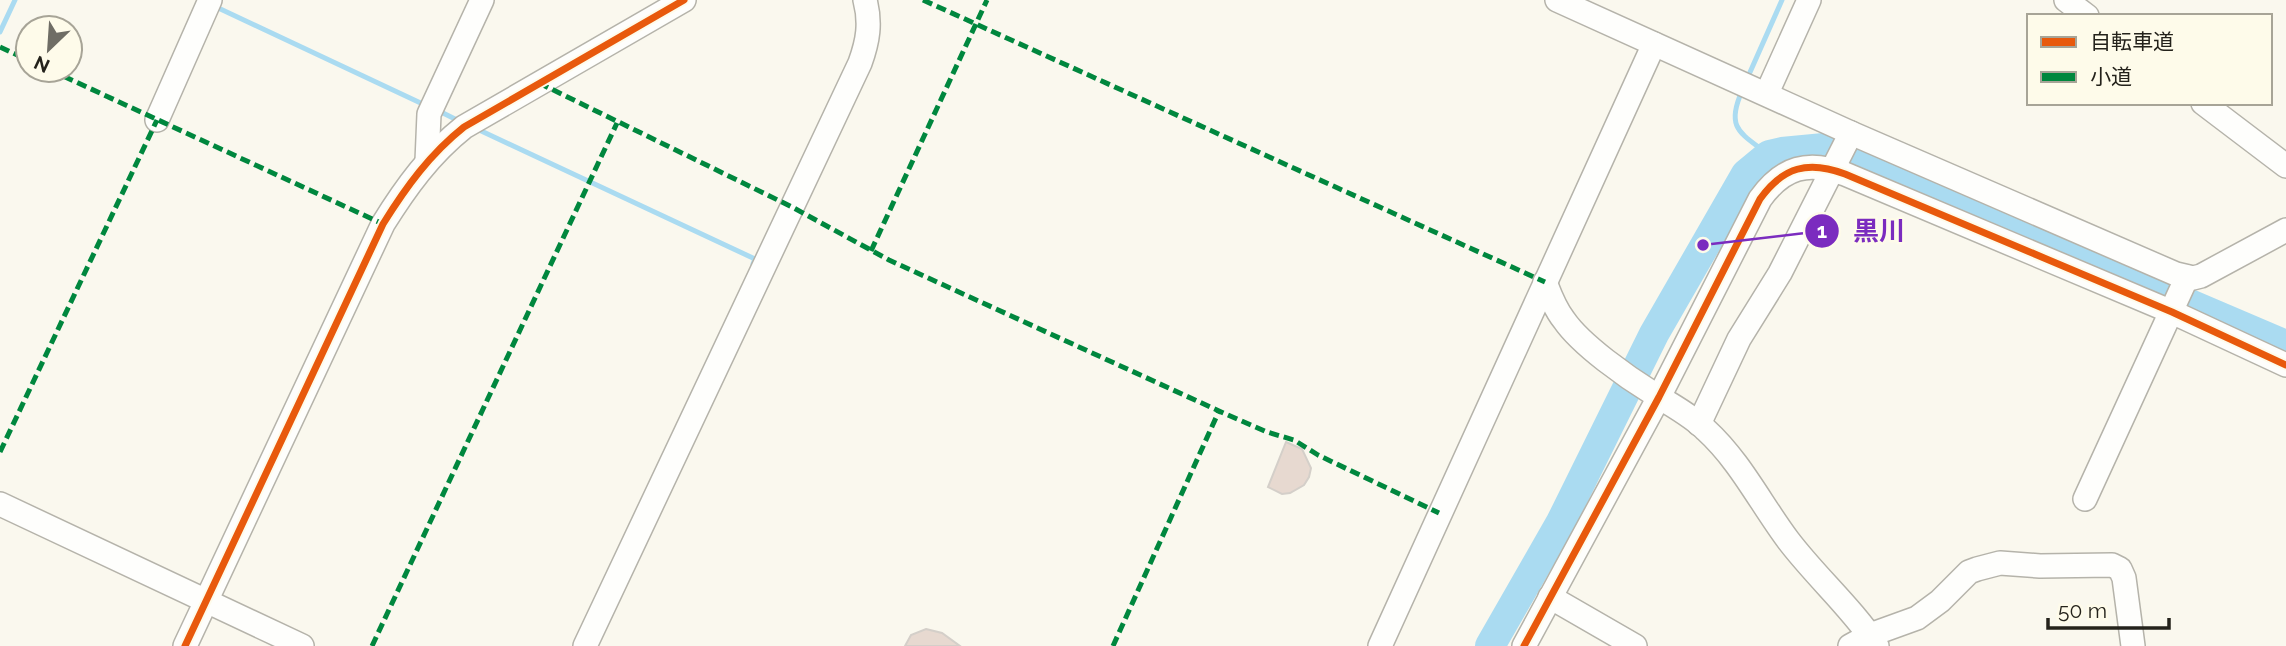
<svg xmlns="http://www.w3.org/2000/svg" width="2286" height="646" font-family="Raleway,'Noto Sans JP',sans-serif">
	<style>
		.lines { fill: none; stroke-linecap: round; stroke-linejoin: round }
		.stream { stroke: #aadbf1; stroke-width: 5 }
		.river { stroke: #aadbf1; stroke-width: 30 }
		.building { fill: #e7d9d0; stroke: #d4cfc9; stroke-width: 2 }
		.minor-casing { stroke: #b5b3aa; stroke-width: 26 }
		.minor { stroke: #fefefc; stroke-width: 23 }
		.quiet { stroke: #00873e; stroke-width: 5; stroke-dasharray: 10 5; stroke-linecap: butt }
		.cycleway-casing { stroke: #fefbea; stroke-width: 11 }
		.cycleway { stroke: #e8590c; stroke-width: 7 }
		.leader { fill: none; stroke: #7b2cbf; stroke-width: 2.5 }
		.callout-dot { fill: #7b2cbf; stroke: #fefbea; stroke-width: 2.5 }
		.mark-label { font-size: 21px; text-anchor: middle; font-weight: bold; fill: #fff }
		.callout-label { font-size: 26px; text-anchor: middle; font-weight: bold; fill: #7b2cbf; stroke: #fefbea; stroke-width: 5; stroke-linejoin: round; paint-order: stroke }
	</style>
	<rect width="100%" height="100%" fill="#faf8ee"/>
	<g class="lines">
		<!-- stream -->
		<g class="stream">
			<path d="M214 6 427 106"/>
			<path d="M0 32 15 0"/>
			<path d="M1747 79 1782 0"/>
			<path d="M1742 91C1725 129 1741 133 1769 155"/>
			<path d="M439 111 461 122"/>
			<path d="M477 129 755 259 753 264"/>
		</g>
		<!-- river -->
		<path class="river" d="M1490 646 1561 522 1654 334 1746 174 1769 155 1782 152 1824 148 1838 151 1920 189 2286 345"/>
	</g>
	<!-- building -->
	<g class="building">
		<path d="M1286 442 1302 449 1311 468 1309 477 1304 485 1290 493 1282 494 1268 487Z"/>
		<path d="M926 629 942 633 960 646H905L911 635Z"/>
	</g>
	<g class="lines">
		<defs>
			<g id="minor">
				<path d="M1557 0 1851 133 2176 274 2193 278 2201 276 2286 230"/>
				<path d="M2066 0 2087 16"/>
				<path d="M1767 93 1809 0"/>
				<path d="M2203 103 2286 166"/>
				<path d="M157 120 210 0"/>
				<path d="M427 161 429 114 482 0"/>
				<path d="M1545 282C1550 295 1555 309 1564 320 1581 345 1628 378 1654 394 1671 405 1691 415 1706 430 1740 461 1761 504 1788 540 1816 577 1852 608 1877 646"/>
				<path d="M1699 424 1739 339 1780 273 1851 133"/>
				<path d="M2085 499 2187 277"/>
				<path d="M0 504 302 646"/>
				<path d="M1550 597 1635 646"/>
				<path d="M185 646 383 224C406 187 430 154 464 127L684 0"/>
				<path d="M585 646 860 63C868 41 871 23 865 0"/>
				<path d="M1380 646 1654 44"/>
				<path d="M1524 646 1659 397 1760 199C1783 167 1808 160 1845 174L2172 312 2286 365"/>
				<path d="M1850 646 1870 635 1917 618 1940 601 1969 572 1977 569 2000 563 2040 566 2112 565 2120 569 2124 578 2133 646"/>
			</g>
		</defs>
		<!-- minor casing -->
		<use href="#minor" class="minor-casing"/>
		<!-- minor -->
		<use href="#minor" class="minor"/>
		<!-- quiet -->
		<g class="quiet">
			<path d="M923 0 1545 282"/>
			<path d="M0 47 28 60"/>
			<path d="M50 70 383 224"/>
			<path d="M539 83 792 207 889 260 1219 411 1267 432 1294 440 1318 455 1439 513"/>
			<path d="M871 251 987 0"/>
			<path d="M0 452 157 120"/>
			<path d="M372 646 617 123"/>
			<path d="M1113 646 1219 411"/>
		</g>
		<defs>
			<g id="cycleway">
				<path d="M185 646 383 224C406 187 430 154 464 127L684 0"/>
				<path d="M1524 646 1659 397 1760 199C1783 167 1808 160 1845 174L2172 312 2286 365"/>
			</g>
		</defs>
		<!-- cycleway casing -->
		<use href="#cycleway" class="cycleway-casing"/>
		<!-- cycleway -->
		<use href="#cycleway" class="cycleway"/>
	</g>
	<!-- callouts -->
	<path class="leader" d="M1703 245L1822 231"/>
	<g class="callout-dot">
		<circle cx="1703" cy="245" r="7"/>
		<circle cx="1822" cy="231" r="18"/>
	</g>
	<g class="mark-label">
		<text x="1822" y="238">1</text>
	</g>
	<g class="callout-label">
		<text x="1879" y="240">黒川</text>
	</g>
	<!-- legend -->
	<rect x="2027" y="14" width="245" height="91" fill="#fefbea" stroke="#a7a497" stroke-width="2"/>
	<rect x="2041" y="37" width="35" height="10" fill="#e8590c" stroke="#a7a497" stroke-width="2"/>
	<text x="2090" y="49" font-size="21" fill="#24221b">自転車道</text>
	<rect x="2041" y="72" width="35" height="10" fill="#00873e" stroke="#a7a497" stroke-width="2"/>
	<text x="2090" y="84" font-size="21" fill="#24221b">小道</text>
	<!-- north arrow -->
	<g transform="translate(49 49) rotate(205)"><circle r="33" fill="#fefbea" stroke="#a7a497" stroke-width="2"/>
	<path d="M0-5L12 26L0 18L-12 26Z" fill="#6f6d65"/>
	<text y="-10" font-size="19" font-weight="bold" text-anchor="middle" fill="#24221b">N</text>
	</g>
	<!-- scale -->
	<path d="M2048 618v10h121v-10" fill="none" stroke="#24221b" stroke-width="3.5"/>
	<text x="2058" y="618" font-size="21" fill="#24221b" stroke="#fefbea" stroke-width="5" paint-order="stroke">50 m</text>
</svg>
